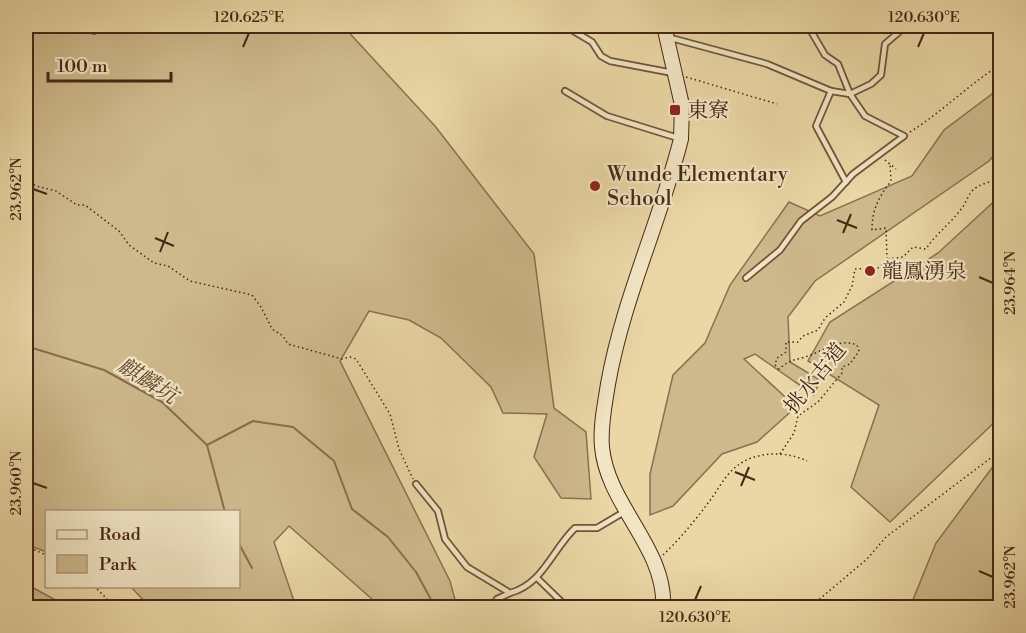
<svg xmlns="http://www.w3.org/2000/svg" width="1026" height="633" font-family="'Libre Bodoni','Noto Serif TC',serif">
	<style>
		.green { fill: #ceb98c; stroke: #8a7050; stroke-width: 1.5 }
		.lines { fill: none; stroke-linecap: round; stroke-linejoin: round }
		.stream { stroke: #886d4d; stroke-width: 2 }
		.lane-casing { stroke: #705338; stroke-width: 8 }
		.secondary-casing { stroke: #472713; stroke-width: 16 }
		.path { stroke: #472713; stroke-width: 1.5; stroke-dasharray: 1.5 3; stroke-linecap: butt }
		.lane { stroke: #f1e5c4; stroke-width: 4.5 }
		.secondary { stroke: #f1e5c4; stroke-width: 14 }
		.ticks { fill: none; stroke: #472713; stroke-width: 2 }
		.poi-dot { fill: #8f2418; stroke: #f1e5c4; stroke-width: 2 }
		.labels { text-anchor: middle; stroke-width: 4.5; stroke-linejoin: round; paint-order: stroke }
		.poi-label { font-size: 21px; fill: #472713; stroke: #f1e5c4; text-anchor: start }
		.street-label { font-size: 21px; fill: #472713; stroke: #f1e5c4 }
		.water-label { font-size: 22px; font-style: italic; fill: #62442b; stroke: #f1e5c4 }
		.neatline { fill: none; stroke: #472713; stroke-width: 2 }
		.ticks-label { font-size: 15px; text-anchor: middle; fill: #472713 }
	</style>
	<rect width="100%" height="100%" fill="#ead7a5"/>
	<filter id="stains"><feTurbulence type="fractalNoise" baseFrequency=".00333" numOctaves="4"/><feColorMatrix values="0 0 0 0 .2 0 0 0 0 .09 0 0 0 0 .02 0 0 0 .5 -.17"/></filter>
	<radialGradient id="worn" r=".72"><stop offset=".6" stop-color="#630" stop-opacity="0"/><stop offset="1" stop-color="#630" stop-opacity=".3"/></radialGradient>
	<!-- green -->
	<g class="green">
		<path d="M26 26H343L435 126 534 254 554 408 586 432 591 499 561 498 534 457 547 414 503 413 491 387 441 338 409 320 369 311 340 361 450 581 457 607H381L289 526 274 542 296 607H150L131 587 238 586V512H46V552L26 544Z"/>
		<path d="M1000 88V149L989 161 815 281 788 317 790 362 820 380 814 395 755 354 744 359 796 407 757 442 722 454 673 506 650 515V474L673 375 705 343 730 285 789 202 820 216 912 176 944 130Z"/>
		<path d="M1000 196V417L890 522 851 487 879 405 808 361 830 322 938 253Z"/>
		<path d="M1000 457V607H910L936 543Z"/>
		<path d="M26 584 65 605 67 607H26Z"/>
	</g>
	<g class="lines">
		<!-- stream -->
		<g class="stream">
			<path d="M26 346 104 370 162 402 207 445 253 421 293 427 334 461 352 509 388 537 416 572 435 607"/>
			<path d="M207 445 225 512"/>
			<path d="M238 542 252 568"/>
		</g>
		<defs>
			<g id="lane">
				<path d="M82 26 94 31 98 26"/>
				<path d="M565 26 592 42 601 56 610 61 673 73"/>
				<path d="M808 26 825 55 838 64 850 94 871 84 881 75 885 44 899 32"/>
				<path d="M671 38 767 64 831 91 850 94 865 116 904 136 853 174 832 197 801 221 780 250 746 278"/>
				<path d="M565 91 607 116 678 138"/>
				<path d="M831 91 816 126 846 182"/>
				<path d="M416 484 438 511 445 539 467 567 510 593C543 584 552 550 575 528H597L624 512"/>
				<path d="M537 578 568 608"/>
				<path d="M491 608 497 599 510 593"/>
			</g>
			<path id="secondary" d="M663 608C667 549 607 505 602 447 600 426 605 404 608 384 623 299 660 222 681 139L682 105 664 26"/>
		</defs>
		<!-- lane casing -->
		<use href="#lane" class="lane-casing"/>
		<!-- secondary casing -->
		<use href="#secondary" class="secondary-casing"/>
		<!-- path -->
		<g class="path">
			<path d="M906 31 929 26"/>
			<path d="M686 77 777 104"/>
			<path d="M910 132C942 112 968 85 1000 65"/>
			<path d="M885 160 896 169"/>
			<path d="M26 180 36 186 56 191 77 205H85L119 231 129 245 154 263 168 266 190 281 252 295 261 307 272 329 283 336 288 344 342 359 350 357 356 359 390 414 399 449 413 479"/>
			<path d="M887 259 886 228 872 230C872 209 879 197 891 181L890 164"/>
			<path d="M884 263 891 271"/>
			<path d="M780 454 794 433 798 416 818 402 842 373V367L850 364 859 351 857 345C839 338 825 350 808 356 794 361 792 358 779 369L775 365 777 358 786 352V342H798L803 336 818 330 825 318 844 302 852 286 855 269 878 268 889 259 903 257 913 247 926 249C937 232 954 221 964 205 967 200 969 193 974 189 982 183 992 182 1000 178"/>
			<path d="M26 546 46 555"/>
			<path d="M663 555C681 538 697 518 711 499 719 488 726 474 737 466 755 451 787 451 807 461"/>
			<path d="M94 586 116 608"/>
			<path d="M809 608 867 559 886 537 1000 451"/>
		</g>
		<!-- lane -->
		<use href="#lane" class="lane"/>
		<!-- secondary -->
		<use href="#secondary" class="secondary"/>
	</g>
	<!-- ticks -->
	<path class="ticks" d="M243 47 249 33M918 47 924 33M33 189 47 194M837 220 857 228M843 233 851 214M155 238 174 246M160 252 168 232M979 277 993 283M735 472 755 480M33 483 47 488M741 486 749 467M979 571 993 577M695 600 701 586"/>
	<!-- markers -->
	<g class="poi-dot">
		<rect x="669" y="104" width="12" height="12" rx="3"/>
		<circle cx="595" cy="186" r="6"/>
		<circle cx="870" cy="271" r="6"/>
	</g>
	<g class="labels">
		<!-- poi labels -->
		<g class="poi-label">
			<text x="687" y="117">東寮</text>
			<text x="607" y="181">Wunde Elementary<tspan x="607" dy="24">School</tspan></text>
			<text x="882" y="278">龍鳳湧泉</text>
		</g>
		<!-- street labels -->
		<g class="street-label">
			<text transform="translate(815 378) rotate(-51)" y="7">挑水古道</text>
		</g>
		<!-- water labels -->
		<g class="water-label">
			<text transform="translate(148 380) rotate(32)" y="8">麒麟坑</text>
		</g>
	</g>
	<!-- margin -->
	<rect width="1026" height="633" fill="none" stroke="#ead7a5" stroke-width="66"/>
	<!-- legend -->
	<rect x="45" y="510" width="195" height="78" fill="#f1e5c4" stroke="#ad997d" stroke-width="1.5"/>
	<rect x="57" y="530" width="30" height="9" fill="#f1e5c4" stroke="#ad997d" stroke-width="1.5"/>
	<text x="99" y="540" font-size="18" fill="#472713">Road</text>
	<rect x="57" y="555" width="30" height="18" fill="#ceb98c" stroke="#ad997d" stroke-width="1.5"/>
	<text x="99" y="570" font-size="18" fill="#472713">Park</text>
	<!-- scale -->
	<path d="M48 72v9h123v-9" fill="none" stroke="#472713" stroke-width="3"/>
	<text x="57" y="72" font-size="18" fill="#472713" stroke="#f1e5c4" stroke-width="4.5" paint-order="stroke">100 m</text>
	<rect x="33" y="33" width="960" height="567" class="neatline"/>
	<g class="ticks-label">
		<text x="249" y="22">120.625°E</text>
		<text x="924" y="22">120.630°E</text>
		<text transform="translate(16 189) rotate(-90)" y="5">23.962°N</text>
		<text transform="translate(1010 283) rotate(-90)" y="5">23.964°N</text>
		<text transform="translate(16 483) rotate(-90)" y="5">23.960°N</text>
		<text transform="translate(1010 577) rotate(-90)" y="5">23.962°N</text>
		<text x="695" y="622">120.630°E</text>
	</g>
	<rect width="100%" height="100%" filter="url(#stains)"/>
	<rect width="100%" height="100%" fill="url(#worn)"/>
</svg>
